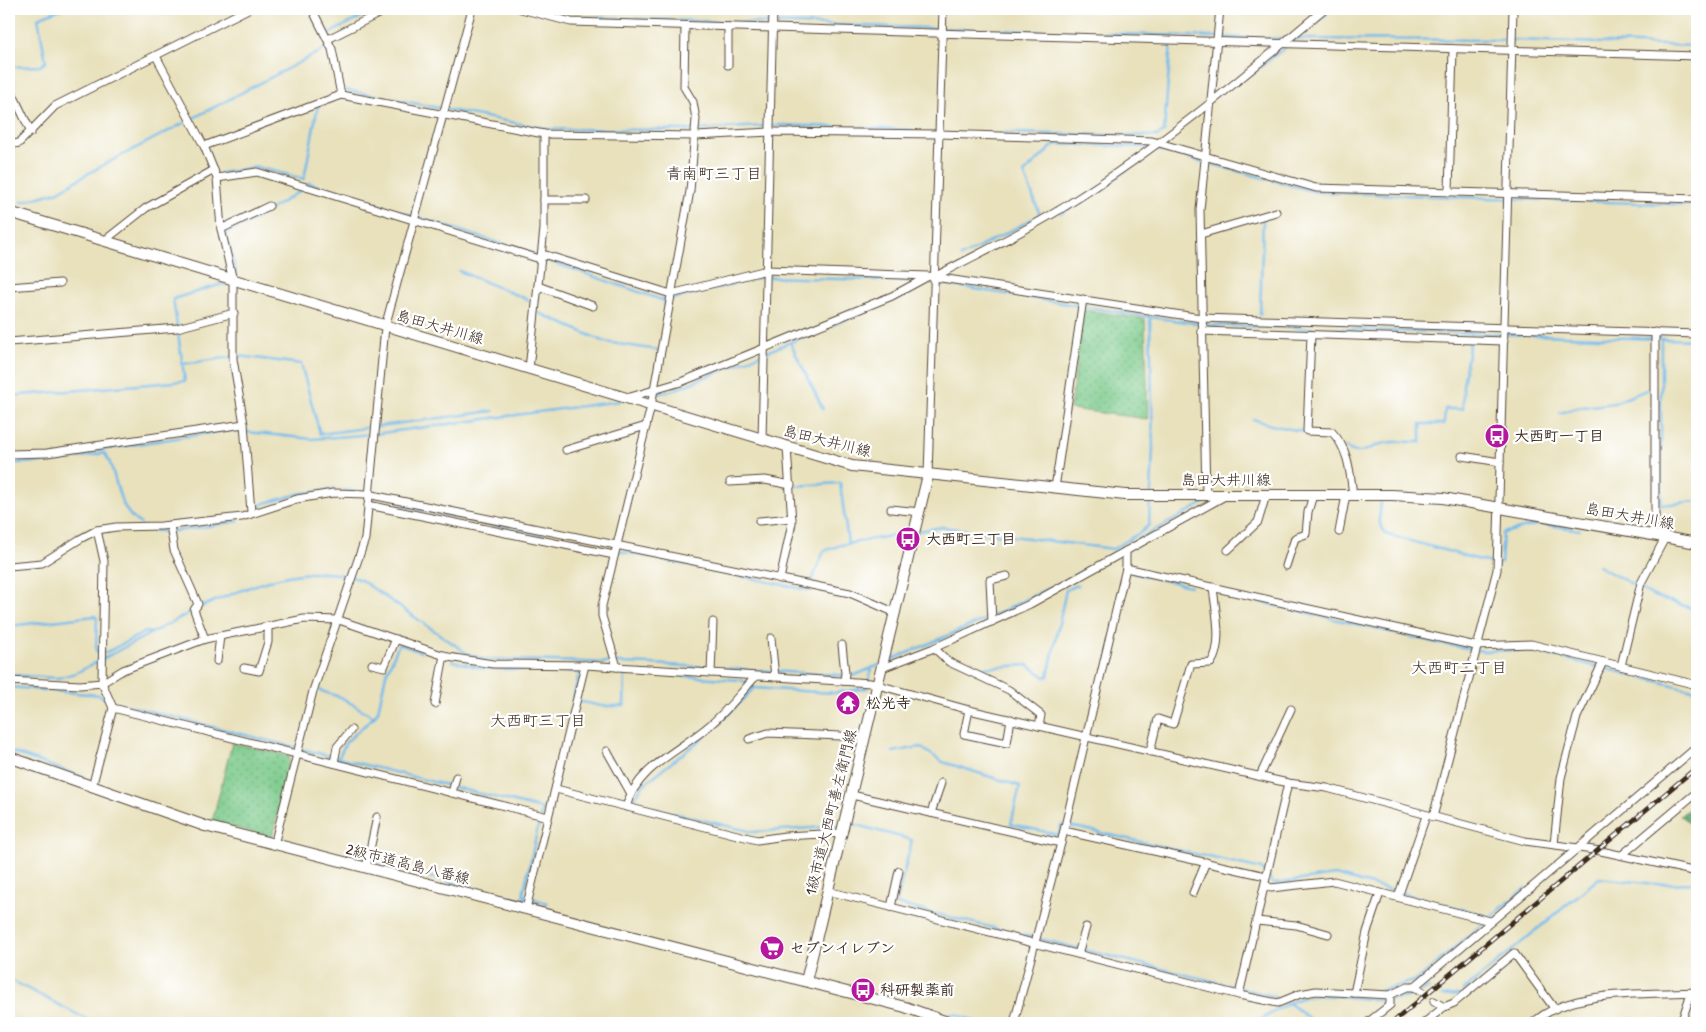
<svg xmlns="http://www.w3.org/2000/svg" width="1706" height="1032" font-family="'Patrick Hand','Klee One',sans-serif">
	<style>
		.forest { fill: url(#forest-crowns); stroke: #506c4a }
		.park { fill: url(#park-dots); stroke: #5b7a54 }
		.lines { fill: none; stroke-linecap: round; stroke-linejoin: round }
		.stream { stroke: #73baeb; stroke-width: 2.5 }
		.street-tunnel { stroke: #c5bc9c; stroke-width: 7; stroke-dasharray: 7 3.5; stroke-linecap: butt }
		.street-casing { stroke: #554536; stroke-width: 9 }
		.secondary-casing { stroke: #554536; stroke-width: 12 }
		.street { stroke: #fff; stroke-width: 7 }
		.secondary { stroke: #fff; stroke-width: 10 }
		.rail-casing { stroke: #3b2a1e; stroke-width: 4.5 }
		.rail { stroke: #fff; stroke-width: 2.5; stroke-dasharray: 8; stroke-linecap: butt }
		.labels { text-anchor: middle; stroke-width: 4.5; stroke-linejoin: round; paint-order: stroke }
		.street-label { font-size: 15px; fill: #3b2a1e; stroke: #fff }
		.poi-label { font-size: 15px; font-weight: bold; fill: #3b2a1e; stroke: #fff; text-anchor: start }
		.neighbourhood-label { font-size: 16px; fill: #3b2a1e; stroke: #fff }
	</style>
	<defs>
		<pattern id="forest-crowns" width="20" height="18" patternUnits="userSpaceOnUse" patternTransform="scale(1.25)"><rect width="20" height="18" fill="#64ae77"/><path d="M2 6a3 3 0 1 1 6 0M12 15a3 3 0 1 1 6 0" fill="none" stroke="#548e61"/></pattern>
		<pattern id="park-dots" width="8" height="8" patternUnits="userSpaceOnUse" patternTransform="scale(1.25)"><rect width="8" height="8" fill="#7bca8b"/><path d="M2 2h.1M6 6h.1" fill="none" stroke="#66a471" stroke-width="1.8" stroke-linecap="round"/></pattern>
	</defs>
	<rect width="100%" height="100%" fill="#fff"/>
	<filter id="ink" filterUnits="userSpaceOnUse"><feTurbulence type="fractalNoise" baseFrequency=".02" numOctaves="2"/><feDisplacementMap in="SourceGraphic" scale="10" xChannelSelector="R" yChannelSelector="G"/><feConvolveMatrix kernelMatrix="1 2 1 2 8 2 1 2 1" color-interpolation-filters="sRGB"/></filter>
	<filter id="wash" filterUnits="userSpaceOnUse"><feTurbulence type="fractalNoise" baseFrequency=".0096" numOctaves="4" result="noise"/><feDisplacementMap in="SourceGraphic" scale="20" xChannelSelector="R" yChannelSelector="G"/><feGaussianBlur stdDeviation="1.12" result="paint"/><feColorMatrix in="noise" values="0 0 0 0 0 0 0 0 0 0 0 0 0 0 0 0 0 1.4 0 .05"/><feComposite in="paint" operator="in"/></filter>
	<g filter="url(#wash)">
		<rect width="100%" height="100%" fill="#e8e1bc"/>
		<!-- forest -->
		<path class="forest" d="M1697 802V828L1680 816Z"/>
		<!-- park -->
		<g class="park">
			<path d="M1084 310 1145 319 1148 419 1070 409Z"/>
			<path d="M232 743 290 756 272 837 212 822Z"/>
		</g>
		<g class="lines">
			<!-- stream -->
			<g class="stream">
				<path d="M539 9 568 17 1286 39"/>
				<path d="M328 34 377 9"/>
				<path d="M1296 39 1514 40 1697 46"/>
				<path d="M1291 42 1333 9"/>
				<path d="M9 67 40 66 46 62 38 18 61 9"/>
				<path d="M1250 75 1287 46"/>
				<path d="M343 93 346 90 547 129 692 130 783 125 912 130"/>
				<path d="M1003 133 1157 136 1164 132 1171 42"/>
				<path d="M1155 149 1316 192 1697 205"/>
				<path d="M221 173 257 167 304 179 318 105"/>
				<path d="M307 185 309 183 537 255"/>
				<path d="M22 202 57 192 96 169 327 48"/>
				<path d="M1061 213 1086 200 1133 165"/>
				<path d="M961 257 1040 215 1024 173 1055 144 1149 147"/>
				<path d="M543 259 665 301"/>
				<path d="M459 271 531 301"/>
				<path d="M237 276 226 233 252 221 303 189"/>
				<path d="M937 283 1150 317"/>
				<path d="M539 313 605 342 658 350"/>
				<path d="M1260 315 1263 220"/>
				<path d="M664 318 665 301 761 277 914 281"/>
				<path d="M1661 339V384"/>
				<path d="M790 342 823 409"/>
				<path d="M183 364 239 356 301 364 320 434 493 411"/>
				<path d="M1661 385V505L1697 501"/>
				<path d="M9 396 185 381 173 299 222 284 226 285"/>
				<path d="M641 398 674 390 905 295 932 281"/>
				<path d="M1560 413 1576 408 1614 403 1654 387"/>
				<path d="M1253 419 1271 425 1305 432"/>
				<path d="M1318 435 1336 441"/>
				<path d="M1345 447C1361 459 1370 446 1385 443 1397 441 1410 442 1421 442V424H1444L1445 409H1463V386L1471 333"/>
				<path d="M9 459 47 458 228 430 312 439 374 434 620 401"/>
				<path d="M9 463 54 462 104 453C118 468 114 510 141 524"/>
				<path d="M794 486 840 483 848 543"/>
				<path d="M343 490 362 492"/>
				<path d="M1151 493 1153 449 1150 317 1209 325 1697 340"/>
				<path d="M371 498 376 501 808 590 824 551 841 545 912 532"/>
				<path d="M1381 502 1379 521 1385 534 1491 563H1501L1503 533 1540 524 1580 530"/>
				<path d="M257 509 262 504 302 493 335 490"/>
				<path d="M150 529C166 536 219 524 238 521"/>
				<path d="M918 531 942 527 1113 549 1141 532 1149 525 1150 499"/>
				<path d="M1598 566 1654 596 1697 610"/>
				<path d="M1133 573 1190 586"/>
				<path d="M1230 595 1442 644 1483 651 1530 650 1697 691"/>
				<path d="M198 608C250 587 305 559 361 580L468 654 482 659 652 664 853 676 879 665"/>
				<path d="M9 626 95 616 97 618 96 651 105 653 145 632 151 633"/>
				<path d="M453 661 482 668 579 672 573 700 601 706H624L625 672 741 680 754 688 834 693 868 688 871 668"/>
				<path d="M886 662 984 620 1066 580 1204 503"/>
				<path d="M978 668 1028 665 1045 677 1048 676 1066 590 1078 585"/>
				<path d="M9 675 58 678 76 673 193 611"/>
				<path d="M9 687 99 695 106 699"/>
				<path d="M754 688 714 729 643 785 634 799 635 804 753 832 840 826"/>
				<path d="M319 690 342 698 374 717 346 742 338 759"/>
				<path d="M113 702 542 809 523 895 547 903"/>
				<path d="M374 717 378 711 386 674 399 644 421 652"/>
				<path d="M9 751 85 778"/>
				<path d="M893 752 920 747 943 762 1020 786 1011 824 1059 835 1061 825 1075 827 1262 869 1265 874"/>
				<path d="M848 825 853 824 912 840 896 904 1273 996 1277 1000"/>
				<path d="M266 837 282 841"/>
				<path d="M322 851 524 900 525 896"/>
				<path d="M1269 878 1273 884 1335 875 1491 917"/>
				<path d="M1492 916 1526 888"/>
				<path d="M9 979 94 1023"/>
				<path d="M1380 991 1417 980 1486 921"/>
				<path d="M1463 991 1599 878 1656 884 1697 883"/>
				<path d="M1442 996 1459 995"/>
				<path d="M1289 1003 1315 1023"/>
				<path d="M949 1014H956L979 1023"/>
				<path d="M915 1023 921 1021"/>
				<path d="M1257 1023C1273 1012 1291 998 1312 996 1353 992 1389 1011 1429 988"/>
			</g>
		</g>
	</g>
	<g filter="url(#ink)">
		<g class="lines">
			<!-- street-tunnel -->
			<path class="street-tunnel" d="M1423 992 1434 1001"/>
			<defs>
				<g id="street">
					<path d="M312 9 332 49 341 95"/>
					<path d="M521 9 571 22 1697 56"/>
					<path d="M328 39 388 9"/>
					<path d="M156 56 204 146 217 178 221 229 233 281V359L244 424 251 512"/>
					<path d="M728 65V27"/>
					<path d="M9 86 31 132"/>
					<path d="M9 145 19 143 55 106 248 9"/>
					<path d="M204 146 341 95 544 134 696 136 772 132 939 134 1152 141 1316 188 1697 199"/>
					<path d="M217 178 257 172 540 259 546 255 671 294 767 270 928 276 1201 318 1697 334"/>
					<path d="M1449 192 1453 49"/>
					<path d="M544 200H586"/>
					<path d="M221 229 269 206"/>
					<path d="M1201 234 1276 212"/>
					<path d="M104 241 146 208 214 170"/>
					<path d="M936 276C981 252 1029 230 1072 202 1162 146 1243 77 1324 9"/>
					<path d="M538 286 593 306"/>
					<path d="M9 287 60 283"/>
					<path d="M1201 331 1504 341"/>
					<path d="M1311 335 1307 431 1332 432C1349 450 1350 472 1353 495"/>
					<path d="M9 342 177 328 234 313"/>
					<path d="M529 369 544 229V134"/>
					<path d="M627 398 681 382 892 296 927 277"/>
					<path d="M762 439 773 9"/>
					<path d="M566 450 646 426"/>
					<path d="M9 454 47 453 244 424"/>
					<path d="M1462 456 1500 462"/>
					<path d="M928 475 943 9"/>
					<path d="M730 482 765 480 791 485"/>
					<path d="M1055 488 1083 299"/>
					<path d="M1206 495 1200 210 1220 9"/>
					<path d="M368 505 614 555"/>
					<path d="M891 509 920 512"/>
					<path d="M759 521 792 518"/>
					<path d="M170 525 174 550 198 604 194 610 205 639"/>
					<path d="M1339 532 1346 495"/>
					<path d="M1652 535 1655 517V332"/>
					<path d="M1228 550 1258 522 1266 495"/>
					<path d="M9 566 42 563 80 539 97 530 116 527 161 526 242 517 297 499 333 493 367 494 850 593 896 613"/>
					<path d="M1286 566 1295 538 1306 534 1308 512 1313 495"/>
					<path d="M1126 568 1476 646 1531 644 1697 685"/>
					<path d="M780 579 792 523 787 447"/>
					<path d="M992 622 990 580 1007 576"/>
					<path d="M771 638 775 677"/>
					<path d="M842 645 845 673 844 681"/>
					<path d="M934 648 949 662 1009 690 1041 715 1039 726"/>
					<path d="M217 661 220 636"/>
					<path d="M372 664 384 667 396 639"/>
					<path d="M1621 666 1641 583 1665 538"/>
					<path d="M617 667 602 616V606L651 406 690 191 696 119 693 102 684 87 685 26"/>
					<path d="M244 668 259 671 268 642V626"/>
					<path d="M882 668 934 648 1030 604 1225 496"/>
					<path d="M711 673 713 622"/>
					<path d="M9 681 80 685 102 683 123 670 205 639 304 619 339 620 448 657 493 664 585 665 871 683 969 710 1288 783 1327 788 1525 841 1601 851 1697 872"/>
					<path d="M435 704 444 655"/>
					<path d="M113 708 548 817"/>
					<path d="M969 710 964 734 1007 743 1011 719"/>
					<path d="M749 739 768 733 865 737"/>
					<path d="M607 751 630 792"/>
					<path d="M1150 752 1158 719 1173 724 1191 664 1211 663C1224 644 1215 609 1213 587"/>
					<path d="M334 763 337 747 351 730"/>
					<path d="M1260 776 1291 709"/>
					<path d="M92 787 113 708 102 683 104 561 97 530"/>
					<path d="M556 789 757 840 785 836 842 833"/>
					<path d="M452 793 456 777"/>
					<path d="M852 795 1061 843"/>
					<path d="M626 807C637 767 680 751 710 725 727 711 741 693 755 677"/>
					<path d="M931 813 941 783"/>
					<path d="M1433 817 1497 570 1513 9"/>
					<path d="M1064 831 1266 876"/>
					<path d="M1554 844 1561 778 1577 717 1603 662"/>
					<path d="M274 845 313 691 365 539 385 327 472 9"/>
					<path d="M1622 855 1697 792"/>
					<path d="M366 868 377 817"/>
					<path d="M1266 885 1271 888 1334 881 1490 921"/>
					<path d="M827 891 1239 995 1288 783"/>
					<path d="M1193 893 1206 862"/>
					<path d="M1398 897 1426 816"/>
					<path d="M891 907 899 871"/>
					<path d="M526 909 585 665"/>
					<path d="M1257 921 1296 925 1328 934"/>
					<path d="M1078 954 1086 927"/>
					<path d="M1414 987 1697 747"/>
					<path d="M1354 993 1367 932 1380 893"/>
					<path d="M1239 995 1278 1003 1300 994 1316 991 1390 995 1407 987H1414L1423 992"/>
					<path d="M1434 1001 1444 1007"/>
					<path d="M1014 1023 1061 843 1126 568V551"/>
					<path d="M1367 1023 1390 1005V995"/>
					<path d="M1424 1023 1444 1007 1454 1003 1514 953 1554 1008"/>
					<path d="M1533 1023C1571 988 1648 995 1697 992"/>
					<path d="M1681 1023 1691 993"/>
				</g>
				<g id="secondary">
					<path d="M9 212 852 466 1125 495H1392L1443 498 1697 543"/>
					<path d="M9 757 205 826 905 1007 950 1023"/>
					<path d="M806 981 928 475"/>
				</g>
			</defs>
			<!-- street casing -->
			<use href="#street" class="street-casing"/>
			<!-- secondary casing -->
			<use href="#secondary" class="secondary-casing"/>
			<!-- street -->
			<use href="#street" class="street"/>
			<!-- secondary -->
			<use href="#secondary" class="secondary"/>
			<defs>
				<path id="rail" d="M1392 1023 1697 767"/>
			</defs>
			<!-- rail casing -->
			<use href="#rail" class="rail-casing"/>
			<!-- rail -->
			<use href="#rail" class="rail"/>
		</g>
	</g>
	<!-- icons -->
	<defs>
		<symbol id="bus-disc" viewBox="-11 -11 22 22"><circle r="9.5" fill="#b5179e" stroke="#fff"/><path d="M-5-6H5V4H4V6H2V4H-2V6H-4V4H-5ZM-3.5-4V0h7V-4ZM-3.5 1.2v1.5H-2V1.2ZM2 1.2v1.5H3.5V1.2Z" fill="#fff"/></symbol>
		<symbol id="temple-disc" viewBox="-11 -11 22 22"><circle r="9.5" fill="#b5179e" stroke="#fff"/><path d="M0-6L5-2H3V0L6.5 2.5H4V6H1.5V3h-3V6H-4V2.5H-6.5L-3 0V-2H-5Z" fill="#fff"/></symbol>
		<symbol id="supermarket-disc" viewBox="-11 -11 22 22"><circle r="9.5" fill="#b5179e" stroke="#fff"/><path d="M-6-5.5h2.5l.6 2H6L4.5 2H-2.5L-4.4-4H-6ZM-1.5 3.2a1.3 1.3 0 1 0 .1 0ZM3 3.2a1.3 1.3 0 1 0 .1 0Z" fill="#fff"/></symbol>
	</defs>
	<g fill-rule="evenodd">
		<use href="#bus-disc" x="1483" y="422" width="28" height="28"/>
		<use href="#bus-disc" x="894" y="525" width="28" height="28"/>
		<use href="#temple-disc" x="834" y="689" width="28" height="28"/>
		<use href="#supermarket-disc" x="758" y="934" width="28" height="28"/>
		<use href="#bus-disc" x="849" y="976" width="28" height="28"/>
	</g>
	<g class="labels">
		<!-- street labels -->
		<g class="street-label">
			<text transform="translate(440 327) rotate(16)" y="5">島田大井川線</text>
			<text transform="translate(827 441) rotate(14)" y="5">島田大井川線</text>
			<text x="1226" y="485">島田大井川線</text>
			<text transform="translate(1630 516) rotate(10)" y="5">島田大井川線</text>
			<text transform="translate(831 812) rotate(-76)" y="5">1級市道大西町善左衛門線</text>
			<text transform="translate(408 864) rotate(14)" y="5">2級市道高島八番線</text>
		</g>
		<!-- poi labels -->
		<g class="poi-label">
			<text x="1514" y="441">大西町一丁目</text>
			<text x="926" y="544">大西町三丁目</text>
			<text x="866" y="708">松光寺</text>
			<text x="790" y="953">セブンイレブン</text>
			<text x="880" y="995">科研製薬前</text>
		</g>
		<!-- neighbourhood labels -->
		<g class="neighbourhood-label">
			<text x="714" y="179">青南町三丁目</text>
			<text x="1459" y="673">大西町二丁目</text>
			<text x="538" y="726">大西町三丁目</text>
		</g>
	</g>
	<!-- margin -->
	<rect width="1706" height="1032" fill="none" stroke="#fff" stroke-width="30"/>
</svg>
